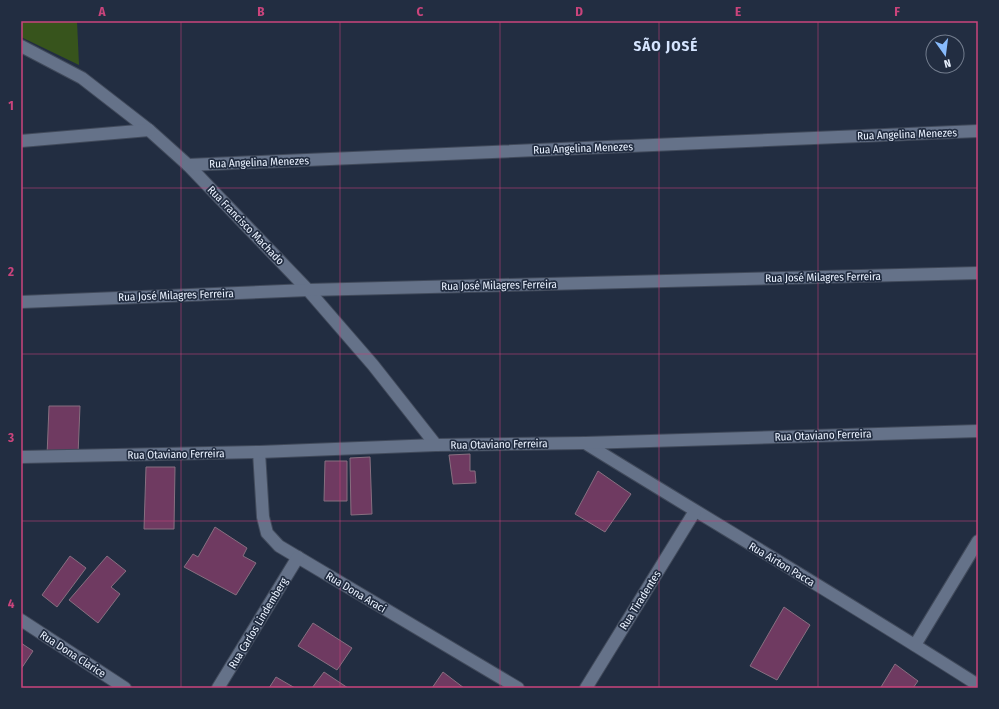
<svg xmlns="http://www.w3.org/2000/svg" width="999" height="709" font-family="'Fira Sans Condensed',sans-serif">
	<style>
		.green { fill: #37541c }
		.building { fill: #6f3a61; stroke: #876f80 }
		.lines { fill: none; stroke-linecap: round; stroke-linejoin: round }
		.minor-casing { stroke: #414a5b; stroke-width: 14 }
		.minor { stroke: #657289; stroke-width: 12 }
		.grid { fill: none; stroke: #ca447c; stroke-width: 1; stroke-opacity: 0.55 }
		.labels { text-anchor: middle; stroke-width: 3.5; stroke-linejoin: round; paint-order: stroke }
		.street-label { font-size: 11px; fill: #eaf2ff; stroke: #222d41 }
		.district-label { font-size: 15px; font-weight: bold; letter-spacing: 1px; fill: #d6e5ff; stroke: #222d41 }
		.neatline { fill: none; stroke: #ca447c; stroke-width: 1.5 }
		.grid-label { font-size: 13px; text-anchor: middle; font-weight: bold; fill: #ca447c }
	</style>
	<rect width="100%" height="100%" fill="#222d41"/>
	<!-- green -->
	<path class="green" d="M21 21H77L79 65 21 37Z"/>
	<!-- building -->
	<g class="building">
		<path d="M49 406H80L78 455 47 456Z"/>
		<path d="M470 454V471H475L476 483 453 484 449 455Z"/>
		<path d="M370 457 372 514 351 515 350 458Z"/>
		<path d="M325 461H347V501H324Z"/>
		<path d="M146 467H175L174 529H144Z"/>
		<path d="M598 471 631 494 605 532 575 514Z"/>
		<path d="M215 527 247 548 243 556 256 563 236 595 184 567 193 554 198 557Z"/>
		<path d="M70 556 86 568 57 607 42 595Z"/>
		<path d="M107 556 126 571 111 587 120 594 98 623 69 600Z"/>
		<path d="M784 607 810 625 777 680 750 666Z"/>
		<path d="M313 623 352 648 337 670 298 646Z"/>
		<path d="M21 643 33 651 21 669Z"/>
		<path d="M895 664 918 681 913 688H883L881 687Z"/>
		<path d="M324 672 348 688H312Z"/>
		<path d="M443 672 464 688H432Z"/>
		<path d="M276 677 295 688H269Z"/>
	</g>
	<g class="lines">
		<defs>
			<g id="minor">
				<path d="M21 46 82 78 149 130 188 165 308 290 373 365 436 445"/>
				<path d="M21 141 149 130"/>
				<path d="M188 165 978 131"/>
				<path d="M21 302 308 290 978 273"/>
				<path d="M585 443C716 524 848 602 978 685"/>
				<path d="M259 452 263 517 267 533 279 546 518 688"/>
				<path d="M21 457 259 452 436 445 585 443 978 431"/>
				<path d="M21 620 125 688"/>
				<path d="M915 645 978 541"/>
				<path d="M218 688 298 557"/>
				<path d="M586 688 695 511"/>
			</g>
		</defs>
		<!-- minor casing -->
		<use href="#minor" class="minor-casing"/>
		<!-- minor -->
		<use href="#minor" class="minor"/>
	</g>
	<!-- grid -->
	<path class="grid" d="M181 21V688M340 21V688M500 21V688M659 21V688M818 21V688M21 188H978M21 354H978M21 521H978"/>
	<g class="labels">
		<!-- street labels -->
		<g class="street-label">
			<text transform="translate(907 134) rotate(-2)" y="4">Rua Angelina Menezes</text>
			<text transform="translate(583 148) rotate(-2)" y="4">Rua Angelina Menezes</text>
			<text transform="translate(259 162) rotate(-2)" y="4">Rua Angelina Menezes</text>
			<text transform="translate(246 225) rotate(46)" y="4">Rua Francisco Machado</text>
			<text transform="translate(823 277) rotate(-1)" y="4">Rua José Milagres Ferreira</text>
			<text transform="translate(499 285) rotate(-1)" y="4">Rua José Milagres Ferreira</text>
			<text transform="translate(176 295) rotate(-2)" y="4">Rua José Milagres Ferreira</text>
			<text transform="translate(823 435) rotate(-2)" y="4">Rua Otaviano Ferreira</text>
			<text transform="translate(499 444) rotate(-1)" y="4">Rua Otaviano Ferreira</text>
			<text transform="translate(176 454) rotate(-1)" y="4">Rua Otaviano Ferreira</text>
			<text transform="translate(782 564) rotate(31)" y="4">Rua Airton Pacca</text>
			<text transform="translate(356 592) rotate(31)" y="4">Rua Dona Araci</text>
			<text transform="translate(640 600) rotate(-58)" y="4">Rua Tiradentes</text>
			<text transform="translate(258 623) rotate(-59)" y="4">Rua Carlos Lindemberg</text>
			<text transform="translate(73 654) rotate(33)" y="4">Rua Dona Clarice</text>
		</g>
		<!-- district labels -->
		<g class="district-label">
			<text x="666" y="51">SÃO JOSÉ</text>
		</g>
	</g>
	<!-- border -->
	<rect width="999" height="709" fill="none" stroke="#222d41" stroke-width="44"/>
	<!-- north arrow -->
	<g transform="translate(945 54) rotate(166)"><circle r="19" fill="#222d41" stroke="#727c8d"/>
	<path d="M0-3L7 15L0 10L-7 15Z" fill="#88bbfc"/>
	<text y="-6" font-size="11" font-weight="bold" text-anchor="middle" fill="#eaf2ff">N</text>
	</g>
	<rect x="22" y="22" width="955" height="665" class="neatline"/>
	<g class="grid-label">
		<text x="102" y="16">A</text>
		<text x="261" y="16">B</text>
		<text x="420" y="16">C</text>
		<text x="579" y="16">D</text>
		<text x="738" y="16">E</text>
		<text x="897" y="16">F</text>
		<text x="11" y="110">1</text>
		<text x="11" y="276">2</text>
		<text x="11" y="442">3</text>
		<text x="11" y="608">4</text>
	</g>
</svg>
